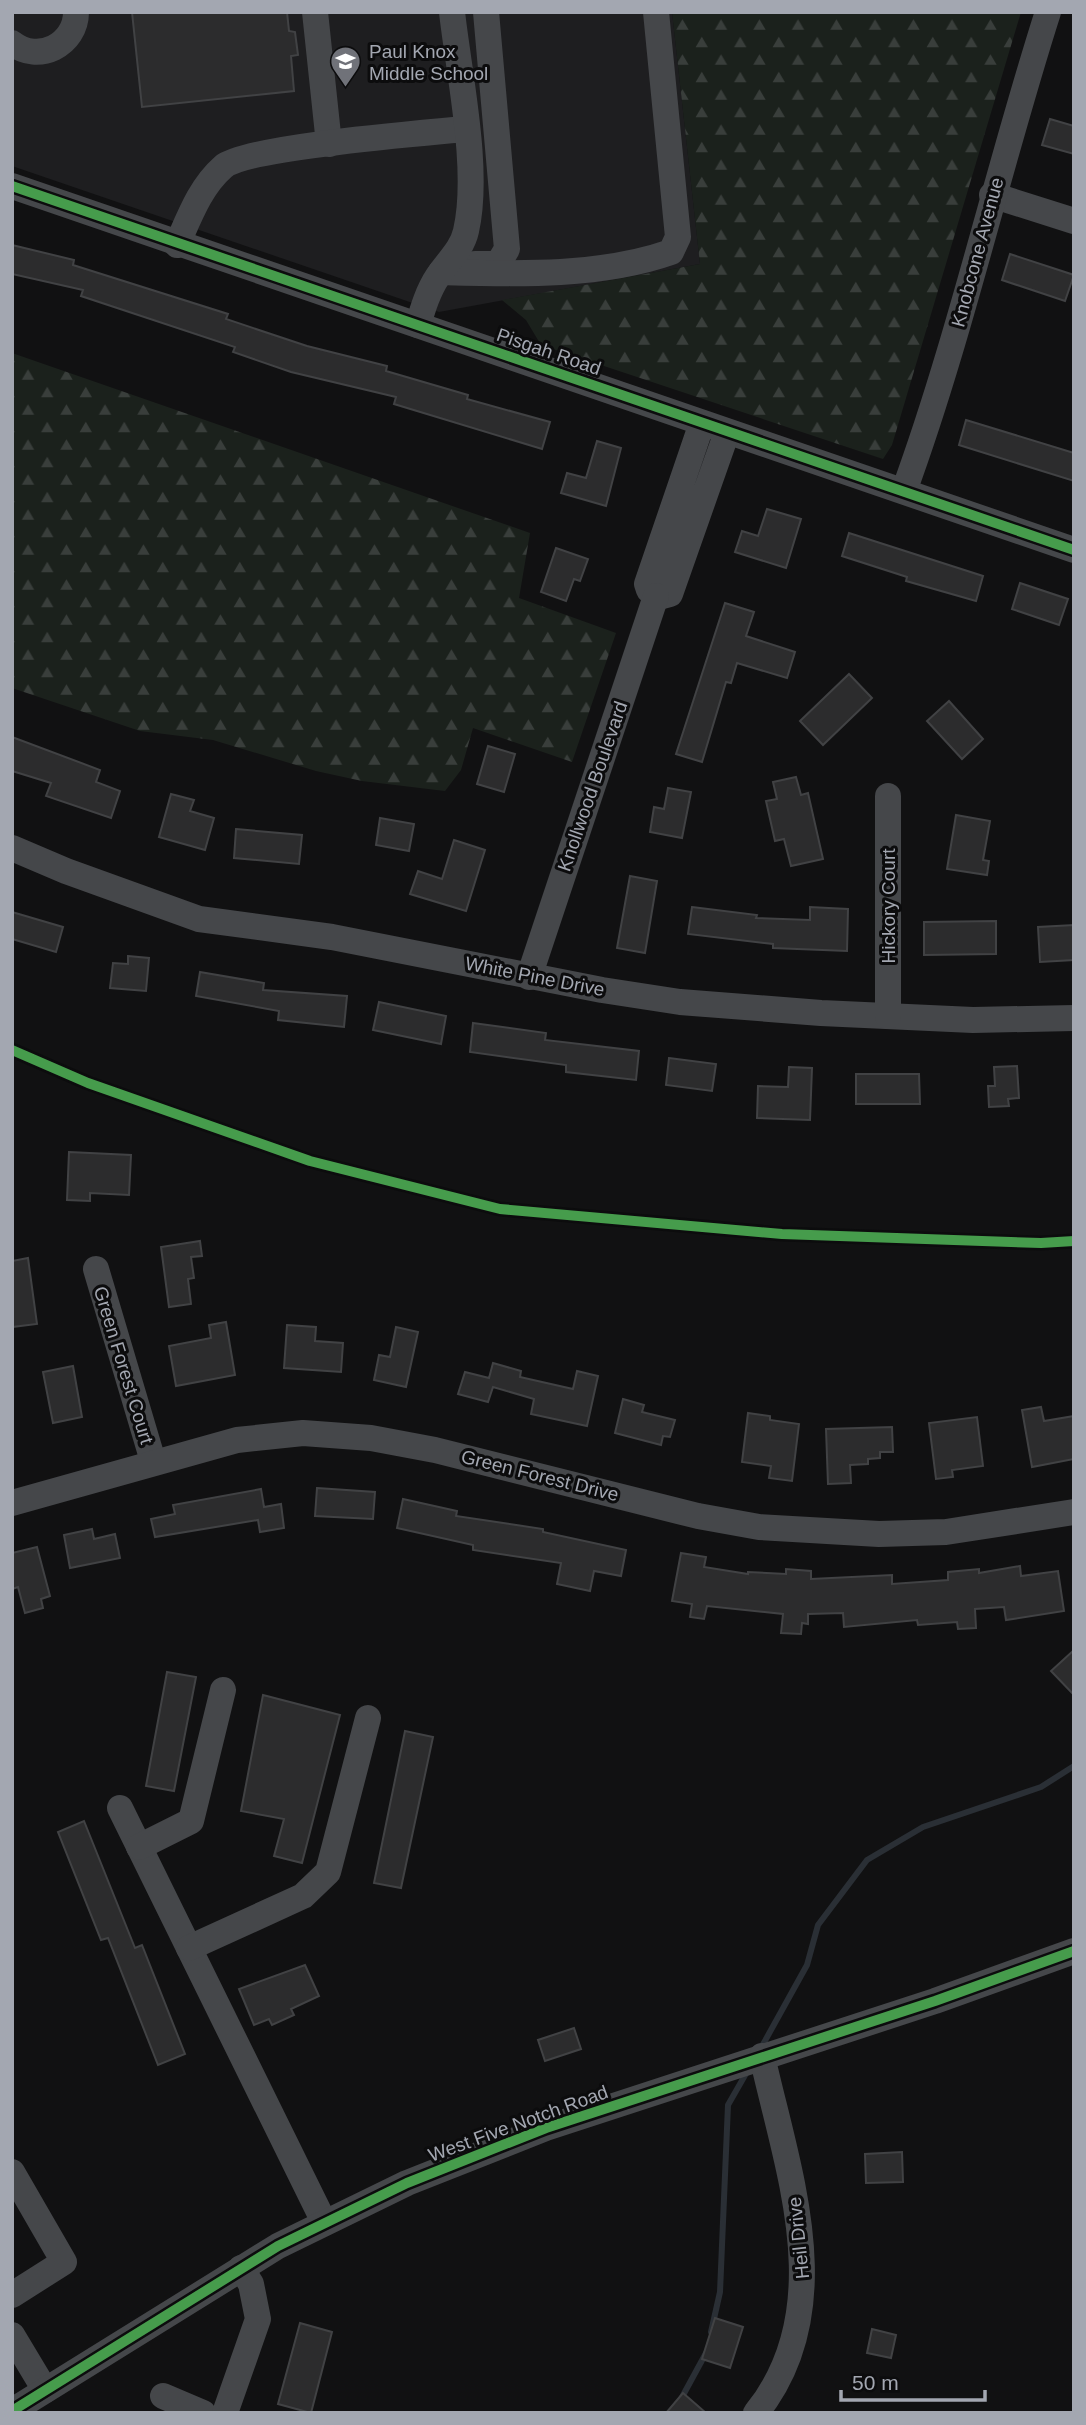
<svg xmlns="http://www.w3.org/2000/svg" width="1086" height="2425" font-family="Helvetica,sans-serif">
	<style>
		.built { fill: #1e1e20 }
		.forest { fill: url(#forest-firs) }
		.lines { fill: none; stroke-linecap: round; stroke-linejoin: round }
		.stream { stroke: #2a2f35; stroke-width: 6 }
		.building { fill: #2c2c2d; stroke: #414244; stroke-width: 2 }
		.minor { stroke: #45474a; stroke-width: 26 }
		.cycleway-casing { stroke: #0c0c0d; stroke-width: 15 }
		.cycleway { stroke: #469c4c; stroke-width: 10 }
		.labels { text-anchor: middle; stroke-width: 6; stroke-linejoin: round; paint-order: stroke }
		.poi-label { font-size: 19px; fill: #a3a7b1; stroke: #0c0c0d; text-anchor: start }
		.street-label { font-size: 19px; fill: #a3a7b1; stroke: #0c0c0d }
	</style>
	<defs>
		<pattern id="forest-firs" width="22" height="20" patternUnits="userSpaceOnUse" patternTransform="scale(1.75)"><rect width="22" height="20" fill="#1b211c"/><path d="M5 1l3.5 6h-7zM16 11l3.5 6h-7z" fill="#393e3b"/></pattern>
	</defs>
	<rect width="100%" height="100%" fill="#111112"/>
	<!-- built -->
	<path class="built" d="M12 12H672L700 264 439 312 12 166Z"/>
	<!-- forest -->
	<g class="forest">
		<path d="M672 12H1021L892 445 883 459 541 345 526 320 502 300 700 264Z"/>
		<path d="M12 353 530 533 519 598 616 633 572 762 473 728 461 770 445 791 362 781 316 771 213 740 140 731 12 688Z"/>
	</g>
	<g class="lines">
		<!-- stream -->
		<g class="stream">
			<path d="M761 2048 807 1965 818 1925 867 1860 923 1827 1041 1787 1074 1766"/>
			<path d="M711 2332 720 2292 728 2105 748 2070"/>
			<path d="M681 2399 706 2353"/>
		</g>
	</g>
	<!-- building -->
	<g class="building">
		<path d="M132 12H287L289 31 295 32 298 55 291 56 294 91 142 107Z"/>
		<path d="M1050 119 1074 126V154L1042 145Z"/>
		<path d="M12 245 74 260 73 265 228 314 226 319 307 346 387 366 386 371 468 395 467 399 550 422 542 449 394 404 396 397 291 372 233 352 235 347 81 296 83 290 12 274Z"/>
		<path d="M1010 254 1074 275 1065 301 1002 280Z"/>
		<path d="M966 420 1074 453V481L959 445Z"/>
		<path d="M597 441 621 448 606 506 561 493 567 473 586 478Z"/>
		<path d="M767 509 801 519 786 568 735 552 742 531 758 536Z"/>
		<path d="M849 533 983 576 976 601 906 581 907 577 842 556Z"/>
		<path d="M556 548 588 559 580 581 574 579 566 601 541 592Z"/>
		<path d="M1020 583 1068 599 1059 625 1012 609Z"/>
		<path d="M725 603 754 612 746 636 795 652 787 678 737 663 731 683 726 682 702 762 676 754Z"/>
		<path d="M849 674 872 698 823 745 800 721Z"/>
		<path d="M949 701 983 739 962 759 927 721Z"/>
		<path d="M12 737 100 770 96 782 120 791 111 818 46 796 51 783 12 771Z"/>
		<path d="M488 746 515 754 504 792 477 784Z"/>
		<path d="M796 777 801 795 808 793 823 859 791 866 784 839 775 841 766 801 777 799 773 782Z"/>
		<path d="M668 788 691 792 682 838 650 832 654 807 664 809Z"/>
		<path d="M171 794 194 800 190 811 214 818 205 850 159 837Z"/>
		<path d="M956 815 990 821 983 860 989 861 987 875 947 869Z"/>
		<path d="M380 818 414 824 409 851 376 845Z"/>
		<path d="M236 829 302 835 299 864 234 858Z"/>
		<path d="M454 840 485 850 466 911 410 894 418 871 442 879Z"/>
		<path d="M630 876 657 881 645 953 617 948Z"/>
		<path d="M692 907 757 915 756 918 810 920V907L848 909 847 951 773 948V944L688 934Z"/>
		<path d="M12 912 63 927 56 952 12 939Z"/>
		<path d="M996 921V954L924 955V922Z"/>
		<path d="M1074 925V960L1040 962 1038 927Z"/>
		<path d="M128 956 149 958 146 991 110 988 113 963 128 964Z"/>
		<path d="M200 972 264 983 263 990 347 996 344 1027 278 1020 279 1011 196 996Z"/>
		<path d="M379 1002 446 1016 441 1044 373 1030Z"/>
		<path d="M473 1023 546 1033 545 1040 639 1051 636 1080 566 1072V1065L470 1052Z"/>
		<path d="M669 1058 716 1064 712 1091 666 1085Z"/>
		<path d="M1017 1066 1019 1098 1008 1099 1009 1106 989 1107 988 1086H995L994 1067Z"/>
		<path d="M789 1067 812 1068 810 1120 757 1118 758 1086 788 1087Z"/>
		<path d="M856 1074H919L920 1104H856Z"/>
		<path d="M69 1152 131 1155 129 1195 90 1193V1201L67 1200Z"/>
		<path d="M200 1241 202 1256 191 1257 194 1278 188 1279 191 1304 169 1307 161 1247Z"/>
		<path d="M28 1258 37 1324 12 1327V1261Z"/>
		<path d="M226 1322 235 1375 176 1386 169 1346 211 1338 209 1325Z"/>
		<path d="M287 1325 316 1327 315 1341 343 1343 341 1372 284 1368Z"/>
		<path d="M396 1327 418 1332 406 1387 374 1380 379 1355 390 1357Z"/>
		<path d="M493 1363 521 1371 520 1377 573 1389 577 1371 598 1376 587 1426 531 1414 534 1399 493 1387 488 1402 458 1394 465 1372 489 1378Z"/>
		<path d="M73 1366 82 1417 53 1423 43 1372Z"/>
		<path d="M623 1399 644 1405 642 1412 675 1420 670 1437 663 1436 661 1445 615 1433Z"/>
		<path d="M1041 1407 1044 1421 1074 1416V1459L1032 1467 1022 1410Z"/>
		<path d="M748 1413 770 1416V1420L799 1424 792 1481 769 1478 771 1466 742 1462Z"/>
		<path d="M977 1417 983 1466 952 1470 953 1477 936 1479 929 1423Z"/>
		<path d="M892 1427 893 1452H880V1458L868 1459V1464L850 1465 851 1483 828 1484 826 1429Z"/>
		<path d="M317 1488 375 1492 373 1519 315 1516Z"/>
		<path d="M261 1489 264 1507 281 1504 284 1528 260 1532 258 1520 155 1537 151 1519 175 1514 173 1505Z"/>
		<path d="M403 1499 457 1511 456 1516 543 1529V1532L626 1550 621 1576 594 1571 590 1591 557 1584 561 1563 473 1550V1545L397 1528Z"/>
		<path d="M92 1529 94 1539 115 1534 120 1558 70 1568 64 1535Z"/>
		<path d="M37 1547 50 1596 41 1599 43 1608 25 1613 18 1587 12 1589V1553Z"/>
		<path d="M681 1553 706 1557 704 1567 748 1574V1572L786 1574V1569L811 1571V1579L892 1575V1584L948 1580V1572L979 1569V1573L1020 1566 1021 1576 1058 1571 1064 1611 1006 1620 1004 1607 975 1609 976 1628 958 1629 957 1622 918 1625 917 1620 844 1627 843 1613 808 1614V1624L802 1623 801 1634 781 1633 783 1614 707 1606 704 1619 690 1617 692 1604 672 1601Z"/>
		<path d="M1074 1650V1695L1051 1671Z"/>
		<path d="M167 1672 196 1677 174 1791 146 1786Z"/>
		<path d="M263 1695 340 1715 302 1863 274 1856 284 1819 241 1811Z"/>
		<path d="M405 1731 433 1737 401 1888 374 1883Z"/>
		<path d="M84 1821 135 1948 142 1945 185 2054 158 2065 108 1938 101 1940 58 1832Z"/>
		<path d="M305 1965 319 1996 291 2009 294 2015 272 2025 269 2019 254 2025 239 1989Z"/>
		<path d="M574 2028 581 2049 545 2061 538 2040Z"/>
		<path d="M902 2152 903 2182 866 2183 865 2154Z"/>
		<path d="M715 2318 743 2327 730 2368 702 2359Z"/>
		<path d="M300 2323 332 2332 311 2413 278 2404Z"/>
		<path d="M872 2329 896 2335 891 2358 867 2353Z"/>
		<path d="M683 2393 706 2413H666Z"/>
	</g>
	<g class="lines">
		<!-- minor -->
		<g class="minor">
			<path d="M315 12 329 144"/>
			<path d="M12 43C38 64 76 45 76 12"/>
			<path d="M12 186 1074 550"/>
			<path d="M992 195 1074 221"/>
			<path d="M177 245C189 218 200 187 223 167 245 147 426 133 465 129"/>
			<path d="M475 264H498L507 249 486 12"/>
			<path d="M441 272C516 274 600 277 671 252L678 237 656 12"/>
			<path d="M418 325C423 308 428 291 438 276 448 261 462 249 466 231 480 170 459 75 452 12"/>
			<path d="M702 423 647 584 649 590 659 597 670 594 727 432"/>
			<path d="M904 491C961 335 997 171 1048 12"/>
			<path d="M12 848 66 871 199 919 332 937 602 990 680 1002 821 1013 973 1020 1074 1018"/>
			<path d="M529 977 656 596"/>
			<path d="M888 1016V796"/>
			<path d="M96 1269 153 1461"/>
			<path d="M12 1503 237 1440 303 1433 371 1438 435 1450 698 1516 759 1527 879 1534 946 1532 1074 1512"/>
			<path d="M120 1808 324 2222"/>
			<path d="M139 1847 191 1821 223 1690"/>
			<path d="M189 1948 303 1896 328 1872 368 1718"/>
			<path d="M12 2172 64 2262 12 2295"/>
			<path d="M12 2335 45 2390"/>
			<path d="M163 2396 203 2413"/>
			<path d="M12 2411 278 2246 407 2183 546 2128 935 2001 1074 1951"/>
			<path d="M225 2413 258 2319 251 2284 241 2268"/>
			<path d="M756 2413C840 2309 788 2172 762 2056"/>
		</g>
		<defs>
			<g id="cycleway">
				<path d="M12 186 1074 550"/>
				<path d="M12 1050 88 1083 310 1161 500 1209 782 1234 1041 1243 1074 1241"/>
				<path d="M12 2411 278 2246 407 2183 546 2128 935 2001 1074 1951"/>
			</g>
		</defs>
		<!-- cycleway casing -->
		<use href="#cycleway" class="cycleway-casing"/>
		<!-- cycleway -->
		<use href="#cycleway" class="cycleway"/>
	</g>
	<!-- icons -->
	<defs>
		<symbol id="school-pin" viewBox="-11 -11 22 30"><path d="M0 17L-7.5 6A9.5 9.5 0 1 1 7.5 6Z" fill="#707279" stroke="#0c0c0d"/><path d="M0-5L7-2L0 1L-7-2ZM-4 1L0 2.5L4 1V4Q0 6-4 4Z" fill="#fff"/></symbol>
	</defs>
	<g fill-rule="evenodd">
		<use href="#school-pin" x="328" y="44" width="35" height="47"/>
	</g>
	<g class="labels">
		<!-- poi labels -->
		<g class="poi-label">
			<text x="369" y="58">Paul Knox<tspan x="369" dy="22">Middle School</tspan></text>
		</g>
		<!-- street labels -->
		<g class="street-label">
			<text transform="translate(977 252) rotate(-75)" y="7">Knobcone Avenue</text>
			<text transform="translate(549 351) rotate(19)" y="7">Pisgah Road</text>
			<text transform="translate(592 786) rotate(-71)" y="7">Knollwood Boulevard</text>
			<text transform="translate(888 906) rotate(-90)" y="7">Hickory Court</text>
			<text transform="translate(535 976) rotate(11)" y="7">White Pine Drive</text>
			<text transform="translate(124 1365) rotate(73)" y="7">Green Forest Court</text>
			<text transform="translate(540 1475) rotate(14)" y="7">Green Forest Drive</text>
			<text transform="translate(518 2123) rotate(-20)" y="7">West Five Notch Road</text>
			<text transform="translate(798 2238) rotate(-96)" y="7">Heil Drive</text>
		</g>
	</g>
	<!-- border -->
	<rect width="1086" height="2425" fill="none" stroke="#a3a7b1" stroke-width="28"/>
	<!-- scale -->
	<path d="M841 2390v10h144v-10" fill="none" stroke="#a3a7b1" stroke-width="3.5"/>
	<text x="852" y="2390" font-size="21" fill="#a3a7b1" stroke="#0c0c0d" stroke-width="5" paint-order="stroke">50 m</text>
</svg>
